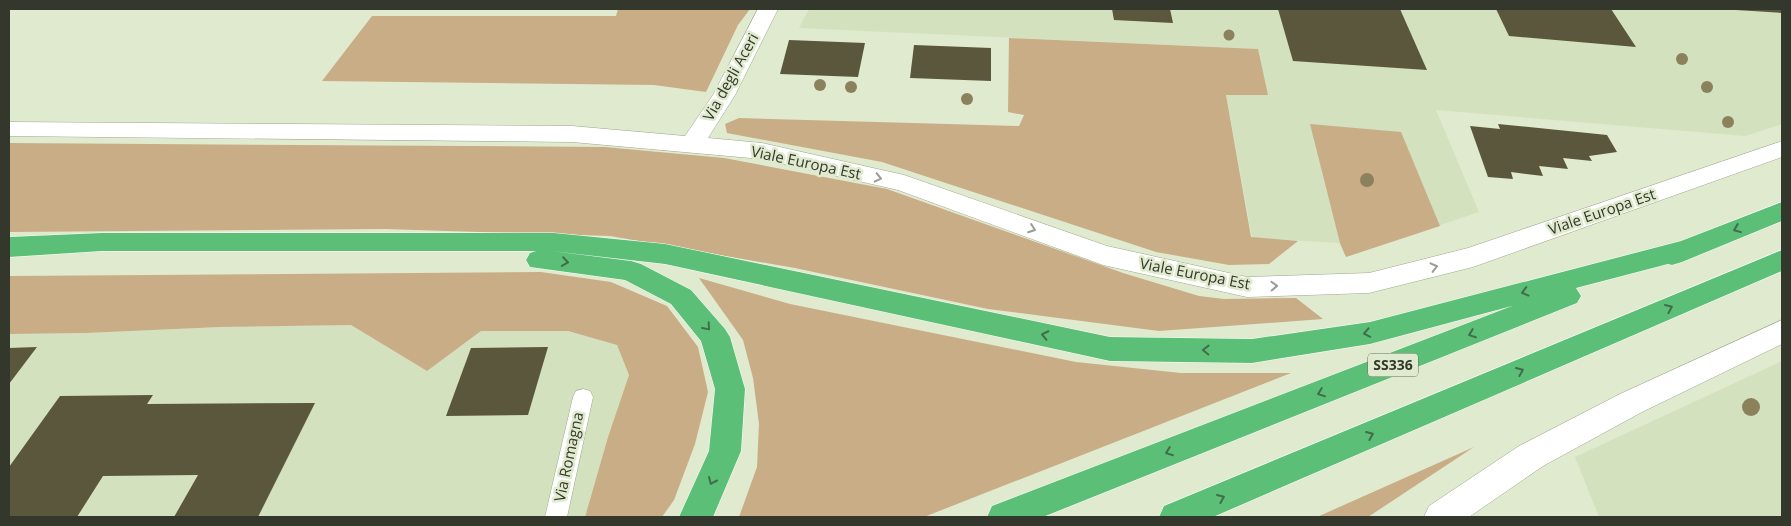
<svg xmlns="http://www.w3.org/2000/svg" width="1791" height="526" font-family="'Open Sans',sans-serif">
	<style>
		.built { fill: #d4e1be }
		.green { fill: #c9ad87 }
		.building { fill: #5b573d }
		.lines { fill: none; stroke-linecap: round; stroke-linejoin: round }
		.service-casing { stroke: #9da78d; stroke-width: 1 }
		.minor-casing { stroke: #9da78d; stroke-width: 1 }
		.tertiary-casing { stroke: #9da78d; stroke-width: 1 }
		.trunk-casing { stroke: #fff; stroke-width: 1 }
		.service { fill: #fff; fill-rule: evenodd }
		.minor { fill: #fff; fill-rule: evenodd }
		.tertiary { fill: #fff; fill-rule: evenodd }
		.trunk { fill: #5cbf77; fill-rule: evenodd }
		.tree { fill: #8b825d }
		.oneway { stroke: #999b96 }
		.oneway2 { stroke: #436d4a }
		.labels { text-anchor: middle; stroke-width: 5; stroke-linejoin: round; paint-order: stroke }
		.shield { fill: #e0eace; stroke: #676d5d; stroke-width: 1 }
		.shield-label { font-size: 14px; font-weight: bold; fill: #33372c }
		.street-label { font-size: 15px; fill: #33372c; stroke: #e0eace }
	</style>
	<rect width="100%" height="100%" fill="#e0eace"/>
	<!-- built -->
	<g class="built">
		<path d="M809 9H1782V124L1745 136 1436 110 1479 212 1346 257 1339 243 1252 238 1226 94 1257 49 799 28Z"/>
		<path d="M351 325 427 371 481 331H568L617 345 629 375 608 437 585 517H9V334L86 333 220 327Z"/>
		<path d="M1782 361V517H1599L1575 457Z"/>
	</g>
	<!-- green -->
	<g class="green">
		<path d="M618 9H750L738 25 706 92 654 85 322 81 372 16H616Z"/>
		<path d="M1009 38 1258 49 1268 95H1226L1251 237 1298 241 1269 264 1229 265 1156 252 882 162 727 133 725 124 739 118 1019 126 1024 115 1008 112Z"/>
		<path d="M1310 124 1401 132 1440 226 1346 257 1340 243Z"/>
		<path d="M9 143 605 147 724 158 887 189 1123 273 1199 296 1224 299 1296 298 1323 319 1159 331 988 309 795 268 610 236 385 229 9 232Z"/>
		<path d="M541 272 611 282 667 306 698 347 708 392 695 444 674 500 662 517H585L608 437 629 375 617 345 568 331H481L427 371 351 325 220 327 86 333 9 334V276Z"/>
		<path d="M699 278 790 304 1076 362 1181 373H1291L924 517H739L757 467 759 424 753 378 743 340Z"/>
		<path d="M1474 447 1368 517H1317Z"/>
	</g>
	<!-- building -->
	<g class="building">
		<path d="M1112 9H1170L1173 23 1114 20Z"/>
		<path d="M1278 9H1400L1427 70 1293 61Z"/>
		<path d="M1496 9H1611L1636 47 1509 36Z"/>
		<path d="M1736 9H1782V13L1736 10Z"/>
		<path d="M789 40 865 43 858 77 780 74Z"/>
		<path d="M914 45 991 48V81L910 78Z"/>
		<path d="M1498 124 1607 135 1617 152 1589 156 1592 161 1563 158 1568 169 1539 166 1543 176 1511 172 1513 179 1488 177 1470 126 1500 129Z"/>
		<path d="M37 347 9 384V348Z"/>
		<path d="M548 347 528 415 446 416 471 348Z"/>
		<path d="M153 395 147 404 315 403 258 517H174L198 475 103 476 77 517H9V467L60 396Z"/>
	</g>
	<g class="lines">
		<defs>
			<path id="service" d="M583 389 590 391 593 397 567 517H545L573 397 576 391Z"/>
			<path id="minor" d="M758 9H778L735 95 708 138 762 143 904 175 1107 246 1247 277 1369 273 1468 248 1782 141V157L1473 267 1369 293 1247 297 1103 265 898 190 762 159 572 142 9 136V122L572 126 685 136 713 95Z"/>
			<path id="tertiary" d="M1782 320V344L1642 412 1543 466 1469 517H1424L1429 506 1519 446 1620 394Z"/>
			<g id="trunk">
				<path d="M1782 202V221L1682 262 1672 265 1668 264 1576 288 1581 296 1577 303 1043 517H987L992 506 1512 306 1370 344 1252 363 1110 361 665 264 551 251 631 261 641 264 691 290 725 329 730 337 745 389 741 451 713 517H679L709 451 715 389 701 341 671 304 625 280 530 267 526 260 530 253 536 251H102L9 257V237L102 233H554L665 244 1110 337 1252 339 1370 322 1681 241Z"/>
				<path d="M1782 250V271L1213 517H1159L1164 506Z"/>
			</g>
		</defs>
		<!-- service casing -->
		<use href="#service" class="service-casing"/>
		<!-- minor casing -->
		<use href="#minor" class="minor-casing"/>
		<!-- tertiary casing -->
		<use href="#tertiary" class="tertiary-casing"/>
		<!-- trunk casing -->
		<use href="#trunk" class="trunk-casing"/>
		<!-- service -->
		<use href="#service" class="service"/>
		<!-- minor -->
		<use href="#minor" class="minor"/>
		<!-- tertiary -->
		<use href="#tertiary" class="tertiary"/>
		<!-- trunk -->
		<use href="#trunk" class="trunk"/>
	</g>
	<!-- trees -->
	<g class="tree">
		<circle cx="1229" cy="35" r="5.5"/>
		<circle cx="1682" cy="59" r="6"/>
		<circle cx="820" cy="85" r="6"/>
		<circle cx="851" cy="87" r="6"/>
		<circle cx="1707" cy="87" r="6"/>
		<circle cx="967" cy="99" r="6"/>
		<circle cx="1728" cy="122" r="6"/>
		<circle cx="1367" cy="180" r="7"/>
		<circle cx="1751" cy="407" r="9"/>
	</g>
	<!-- one-way arrows -->
	<defs><path id="oneway-chevron" d="M-2-3.5L2.5 0L-2 3.5" fill="none" stroke-width="1.6" stroke-linecap="round" stroke-linejoin="round" transform="scale(1.25)"/></defs>
	<g class="oneway">
		<use href="#oneway-chevron" transform="translate(878 178) rotate(13)"/>
		<use href="#oneway-chevron" transform="translate(1032 229) rotate(20)"/>
		<use href="#oneway-chevron" transform="translate(1434 267) rotate(-14)"/>
		<use href="#oneway-chevron" transform="translate(1274 286) rotate(-2)"/>
	</g>
	<g class="oneway2">
		<use href="#oneway-chevron" transform="translate(1737 229) rotate(158)"/>
		<use href="#oneway-chevron" transform="translate(565 262) rotate(8)"/>
		<use href="#oneway-chevron" transform="translate(1525 292) rotate(165)"/>
		<use href="#oneway-chevron" transform="translate(1669 308) rotate(-23)"/>
		<use href="#oneway-chevron" transform="translate(707 327) rotate(49)"/>
		<use href="#oneway-chevron" transform="translate(1367 333) rotate(169)"/>
		<use href="#oneway-chevron" transform="translate(1472 334) rotate(159)"/>
		<use href="#oneway-chevron" transform="translate(1045 335) rotate(-168)"/>
		<use href="#oneway-chevron" transform="translate(1206 350) rotate(-179)"/>
		<use href="#oneway-chevron" transform="translate(1520 371) rotate(-23)"/>
		<use href="#oneway-chevron" transform="translate(1321 393) rotate(159)"/>
		<use href="#oneway-chevron" transform="translate(1370 435) rotate(-23)"/>
		<use href="#oneway-chevron" transform="translate(1169 452) rotate(159)"/>
		<use href="#oneway-chevron" transform="translate(712 481) rotate(114)"/>
		<use href="#oneway-chevron" transform="translate(1221 498) rotate(-23)"/>
	</g>
	<g class="labels">
		<!-- shield labels -->
		<rect class="shield" x="1368" y="353.5" width="50" height="23" rx="4"/>
		<g class="shield-label">
			<text x="1393" y="370">SS336</text>
		</g>
		<!-- street labels -->
		<g class="street-label">
			<text transform="translate(731 77) rotate(-61)" y="5">Via degli Aceri</text>
			<text transform="translate(806 163) rotate(12)" y="5">Viale Europa Est</text>
			<text transform="translate(1602 212) rotate(-19)" y="5">Viale Europa Est</text>
			<text transform="translate(1195 274) rotate(11)" y="5">Viale Europa Est</text>
			<text transform="translate(569 457) rotate(-78)" y="5">Via Romagna</text>
		</g>
	</g>
	<!-- border -->
	<rect width="1791" height="526" fill="none" stroke="#33372c" stroke-width="20"/>
</svg>
